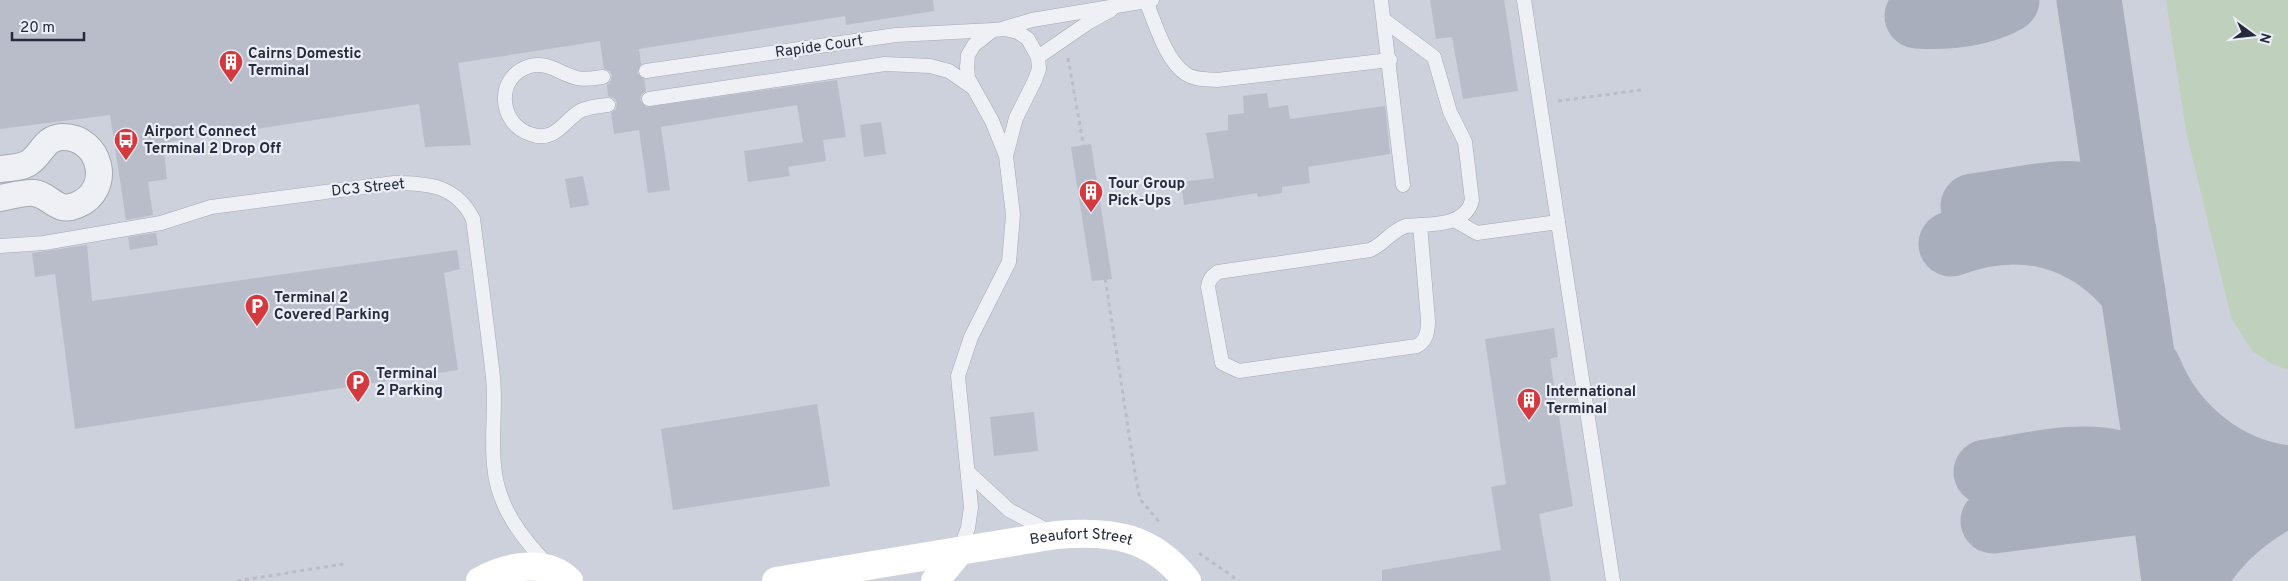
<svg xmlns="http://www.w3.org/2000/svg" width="2288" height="581" font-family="Overpass,sans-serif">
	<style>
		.built { fill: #cdd1dc }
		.green { fill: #bfd1bc }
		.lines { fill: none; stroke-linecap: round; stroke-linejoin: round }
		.taxiway { stroke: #a8aebc; stroke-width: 65 }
		.building { fill: #b9bdca }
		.lane-casing { stroke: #a4a9b4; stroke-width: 15 }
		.street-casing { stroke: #a4a9b4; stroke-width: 28 }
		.path { stroke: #babdc5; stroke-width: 3; stroke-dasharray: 4 4; stroke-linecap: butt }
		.lane { stroke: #eef0f5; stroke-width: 14 }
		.street { stroke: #eef0f5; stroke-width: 26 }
		.secondary { stroke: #fff; stroke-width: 28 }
		.labels { text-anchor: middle; stroke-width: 4.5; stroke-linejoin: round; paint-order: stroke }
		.street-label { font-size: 15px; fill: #252b3d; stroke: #ebeef4 }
		.poi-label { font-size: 15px; font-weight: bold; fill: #252b3d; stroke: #ebeef4; text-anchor: start }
	</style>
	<rect width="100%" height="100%" fill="#dbdfe7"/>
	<!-- built -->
	<rect class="built" x="0" y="0" width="2288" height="581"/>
	<!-- green -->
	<path class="green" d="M2166 0H2288V370L2272 364 2252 351 2231 317 2186 131Z"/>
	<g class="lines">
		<!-- taxiway -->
		<g class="taxiway">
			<path d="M2089 0 2161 481 2174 581"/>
			<path d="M1917 16C1948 18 1979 15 2007 0"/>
			<path d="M1973 206C1992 203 2012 200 2031 197 2076 191 2100 188 2124 232"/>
			<path d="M1951 244C2020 218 2086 234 2133 292"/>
			<path d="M2149 369C2172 427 2225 471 2288 478"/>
			<path d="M1986 472C2026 466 2079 452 2118 463 2144 470 2166 486 2193 493"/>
			<path d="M1993 521 2288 483"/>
			<path d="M2193 581C2215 542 2249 513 2288 494"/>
		</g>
	</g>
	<!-- building -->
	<g class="building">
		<path d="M0 0H933L934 11 846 25 845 16 639 49 641 64 637 73 644 79 646 91 641 95 640 100 646 107 837 80 846 137 823 140 826 161 788 167 790 176 748 182 744 151 803 142 797 105 661 127 670 190 648 193 639 130 614 134 611 113 616 109 617 103 615 99 608 96 607 85 611 81 612 75 610 71 604 69 600 41 458 63 471 145 425 147 419 104 163 143 167 179 148 182 153 215 126 220 110 115 0 129Z"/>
		<path d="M1430 0H1504L1518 91 1463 99 1452 37 1436 39Z"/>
		<path d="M1267 93 1269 108 1288 105 1290 119 1385 106 1390 154 1308 167 1310 183 1282 187V193L1258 197 1257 193 1184 205 1181 182 1214 178 1206 133 1228 130V115L1244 113 1243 96Z"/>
		<path d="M881 122 886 154 864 157 860 125Z"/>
		<path d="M1091 144 1112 279 1092 281 1071 147Z"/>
		<path d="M583 176 589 205 570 208 565 179Z"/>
		<path d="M156 233 158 245 130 250 128 237Z"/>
		<path d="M87 245 92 301 457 250 460 269 444 273 458 370 75 429 55 274 35 277 32 253Z"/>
		<path d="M1554 328 1558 357 1550 359 1573 506 1539 514 1551 581H1382V570L1501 550 1491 487 1506 484 1485 339Z"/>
		<path d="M817 404 830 486 673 510 661 429Z"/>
		<path d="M1034 412 1038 451 994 456 990 417Z"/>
	</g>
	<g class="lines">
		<defs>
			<g id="lane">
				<path d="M1381 0 1403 185"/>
				<path d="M1524 0 1613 581"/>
				<path d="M1146 1C1155 23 1166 61 1186 74 1195 80 1207 79 1217 80L1390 60"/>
				<path d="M1384 20 1434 57 1450 112 1465 142 1472 200C1466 227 1429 224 1406 226 1392 230 1384 244 1370 250L1218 272C1211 277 1209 280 1208 287L1222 363 1239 371 1417 346C1427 340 1428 331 1428 320L1420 225"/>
				<path d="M1005 28 1032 20 1152 0"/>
				<path d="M1038 57 1089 22 1111 10"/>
				<path d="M646 71 896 35 993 30"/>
				<path d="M603 77C594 78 585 80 577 78 560 74 548 61 530 66 495 76 498 123 530 134 556 144 564 119 582 110 590 107 600 106 608 105"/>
				<path d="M649 99 885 64 930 66 949 71 972 87"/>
				<path d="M1454 220 1477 233 1558 222"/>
				<path d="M0 246 44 243 161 223 211 207 394 183C428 183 456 185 473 219 480 272 487 324 493 377 496 406 491 436 494 465 497 506 521 537 549 566"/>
				<path d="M969 473 1009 510 1050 532"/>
				<path d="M959 552 968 528 971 507 958 376 971 337 1009 262 1013 215 1006 156 992 121 968 78 967 67 968 55 974 45 993 30 1004 29 1018 32 1028 39 1038 57 1039 69 1035 80 1016 118 1006 156"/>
			</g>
			<path id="street" d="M0 169C9 168 22 168 30 162 42 154 44 138 62 137 101 136 114 190 77 205 56 214 51 195 34 193 24 192 11 196 0 198"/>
		</defs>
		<!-- lane casing -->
		<use href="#lane" class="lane-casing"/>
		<!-- street casing -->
		<use href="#street" class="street-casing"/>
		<!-- path -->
		<g class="path">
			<path d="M736 0 737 16 843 4"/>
			<path d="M670 11 735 0"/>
			<path d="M1068 58 1093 199 1135 473 1140 499 1160 523"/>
			<path d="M1558 101 1641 90"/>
			<path d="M1199 553 1239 581"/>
			<path d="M237 581 343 564"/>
		</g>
		<!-- lane -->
		<use href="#lane" class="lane"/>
		<!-- street -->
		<use href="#street" class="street"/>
		<!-- secondary -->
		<g class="secondary">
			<path d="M480 581C506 566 546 558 569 581"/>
			<path id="s1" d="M776 581 1056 535C1111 530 1152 536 1187 581"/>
			<path d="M935 581 959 552"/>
		</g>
	</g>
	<!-- icons -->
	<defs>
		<symbol id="building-pin" viewBox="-11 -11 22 30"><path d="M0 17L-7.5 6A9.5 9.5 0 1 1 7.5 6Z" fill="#d3393e" stroke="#ebeef4"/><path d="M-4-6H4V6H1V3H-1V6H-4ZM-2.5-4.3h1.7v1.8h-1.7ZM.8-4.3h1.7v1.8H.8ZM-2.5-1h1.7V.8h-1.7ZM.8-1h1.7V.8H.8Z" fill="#fff"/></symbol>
		<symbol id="bus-pin" viewBox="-11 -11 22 30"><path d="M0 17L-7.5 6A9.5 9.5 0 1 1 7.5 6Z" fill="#d3393e" stroke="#ebeef4"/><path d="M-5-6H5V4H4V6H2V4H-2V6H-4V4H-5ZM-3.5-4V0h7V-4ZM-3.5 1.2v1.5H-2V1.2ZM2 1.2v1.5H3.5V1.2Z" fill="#fff"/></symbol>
		<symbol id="parking-pin" viewBox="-11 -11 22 30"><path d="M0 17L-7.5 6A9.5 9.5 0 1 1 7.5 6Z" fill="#d3393e" stroke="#ebeef4"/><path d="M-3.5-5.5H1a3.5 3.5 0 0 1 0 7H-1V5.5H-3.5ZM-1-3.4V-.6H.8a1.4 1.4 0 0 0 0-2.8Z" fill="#fff"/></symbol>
	</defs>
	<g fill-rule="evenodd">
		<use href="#building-pin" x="217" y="48" width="28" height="38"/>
		<use href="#bus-pin" x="112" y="126" width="28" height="38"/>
		<use href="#building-pin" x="1077" y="178" width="28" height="38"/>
		<use href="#parking-pin" x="243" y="292" width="28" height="38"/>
		<use href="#parking-pin" x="344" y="368" width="28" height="38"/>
		<use href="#building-pin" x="1515" y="386" width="28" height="38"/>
	</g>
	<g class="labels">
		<!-- street labels -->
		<g class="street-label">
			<text transform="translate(819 46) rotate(-8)" y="5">Rapide Court</text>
			<text transform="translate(368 187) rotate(-6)" y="5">DC3 Street</text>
			<text dy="5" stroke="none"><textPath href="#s1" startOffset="309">Beaufort Street</textPath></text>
		</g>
		<!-- poi labels -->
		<g class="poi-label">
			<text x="248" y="58">Cairns Domestic<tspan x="248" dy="17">Terminal</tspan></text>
			<text x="144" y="136">Airport Connect<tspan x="144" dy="17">Terminal 2 Drop Off</tspan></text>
			<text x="1108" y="188">Tour Group<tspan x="1108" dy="17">Pick-Ups</tspan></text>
			<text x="274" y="302">Terminal 2<tspan x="274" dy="17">Covered Parking</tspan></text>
			<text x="376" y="378">Terminal<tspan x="376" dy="17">2 Parking</tspan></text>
			<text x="1546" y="396">International<tspan x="1546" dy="17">Terminal</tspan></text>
		</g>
	</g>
	<!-- north arrow -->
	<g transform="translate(2253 35) rotate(105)" stroke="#ebeef4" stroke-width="4" paint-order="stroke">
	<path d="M0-4L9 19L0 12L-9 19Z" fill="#252b3d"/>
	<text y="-8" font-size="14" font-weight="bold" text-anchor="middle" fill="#252b3d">N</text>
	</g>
	<!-- scale -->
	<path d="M12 32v8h72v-8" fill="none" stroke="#252b3d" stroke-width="2.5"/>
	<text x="20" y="32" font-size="15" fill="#252b3d" stroke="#ebeef4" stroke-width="4" paint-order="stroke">20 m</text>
</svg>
